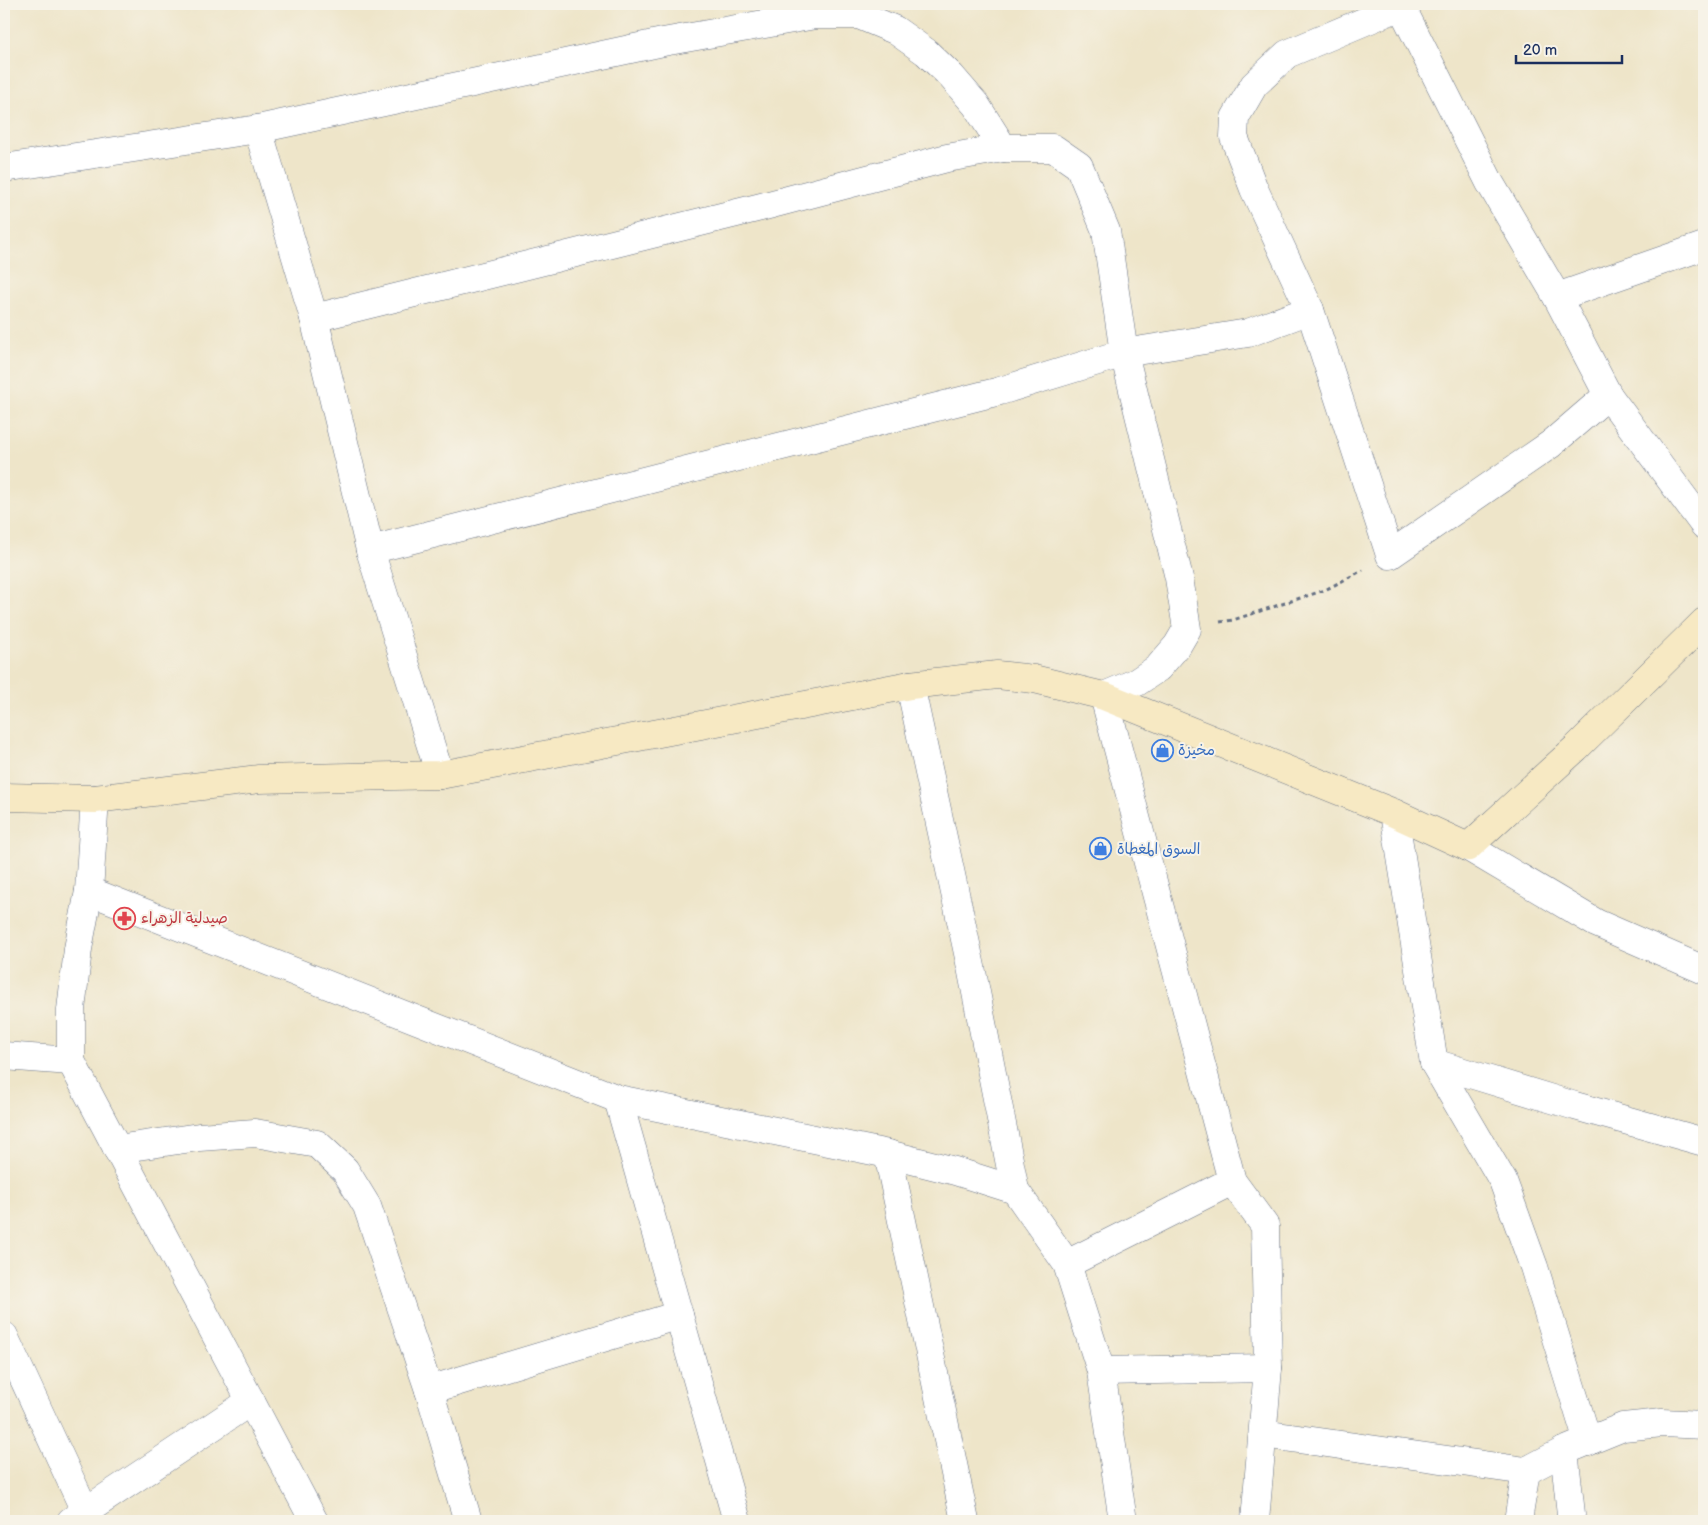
<svg xmlns="http://www.w3.org/2000/svg" width="1708" height="1525" font-family="'Balsamiq Sans','Playpen Sans Arabic',sans-serif">
	<style>
		.lines { fill: none; stroke-linecap: round; stroke-linejoin: round }
		.street-casing { stroke: #656f83; stroke-width: 29 }
		.secondary-casing { stroke: #656f83; stroke-width: 29 }
		.path { stroke: #656f83; stroke-width: 3; stroke-dasharray: 4 4; stroke-linecap: butt }
		.street { stroke: #fff; stroke-width: 28 }
		.secondary { stroke: #f7e9c3; stroke-width: 28 }
		.labels { text-anchor: middle; stroke-width: 4; stroke-linejoin: round; paint-order: stroke }
		.shop-label { font-size: 15px; fill: #366cbe; stroke: #f7f3e8; text-anchor: start }
		.health-label { font-size: 15px; fill: #be3a42; stroke: #f7f3e8; text-anchor: start }
	</style>
	<rect width="100%" height="100%" fill="#f7f3e8"/>
	<filter id="ink" filterUnits="userSpaceOnUse"><feTurbulence type="fractalNoise" baseFrequency=".02" numOctaves="2"/><feDisplacementMap in="SourceGraphic" scale="10" xChannelSelector="R" yChannelSelector="G"/><feConvolveMatrix kernelMatrix="1 2 1 2 8 2 1 2 1" color-interpolation-filters="sRGB"/></filter>
	<filter id="wash" filterUnits="userSpaceOnUse"><feTurbulence type="fractalNoise" baseFrequency=".0096" numOctaves="4" result="noise"/><feDisplacementMap in="SourceGraphic" scale="20" xChannelSelector="R" yChannelSelector="G"/><feGaussianBlur stdDeviation="1.12" result="paint"/><feColorMatrix in="noise" values="0 0 0 0 0 0 0 0 0 0 0 0 0 0 0 0 0 1.4 0 .05"/><feComposite in="paint" operator="in"/></filter>
	<g filter="url(#wash)">
		<rect width="100%" height="100%" fill="#eee5c9"/>
	</g>
	<g filter="url(#ink)">
		<g class="lines">
			<defs>
				<g id="street">
					<path d="M1400 4 1490 183 1557 297 1608 395 1704 525"/>
					<path d="M1406 4 1287 54 1254 85 1235 118 1234 137 1254 189 1310 310 1390 555 1551 444 1608 395"/>
					<path d="M258 129 314 318 370 550 440 775"/>
					<path d="M4 168 258 129 663 42 815 15H859L895 30 926 52 951 76 976 105 1003 148"/>
					<path d="M1557 297 1704 246"/>
					<path d="M314 318 761 207 947 158 1003 148H1053L1079 166 1106 231 1124 353 1179 578 1187 629 1177 646 1158 668 1137 682 1104 696 1232 1181 1265 1226 1268 1368 1255 1521"/>
					<path d="M370 550 1000 391 1124 353 1248 333 1310 310"/>
					<path d="M910 685 971 967 1015 1190 1067 1264 1101 1371 1123 1521"/>
					<path d="M95 799 89 891 618 1099 888 1154 955 1171 1015 1190"/>
					<path d="M1394 813 1434 1063 1503 1181 1534 1267 1588 1442"/>
					<path d="M1468 847 1596 923 1704 970"/>
					<path d="M89 891 78 949 71 1010V1061L314 1521"/>
					<path d="M4 1056 71 1061"/>
					<path d="M1434 1063 1575 1106 1704 1142"/>
					<path d="M618 1099 737 1521"/>
					<path d="M117 1149 199 1137 255 1133 317 1144 345 1170 367 1206 429 1390 468 1521"/>
					<path d="M888 1154 965 1521"/>
					<path d="M1067 1264 1232 1181"/>
					<path d="M4 1336 85 1511"/>
					<path d="M1101 1371 1268 1368"/>
					<path d="M429 1390 679 1315"/>
					<path d="M1263 1434 1526 1471 1564 1451 1623 1427 1662 1423 1704 1425"/>
					<path d="M1564 1451 1571 1514 1570 1521"/>
					<path d="M71 1521 251 1401"/>
					<path d="M1518 1521 1526 1471"/>
				</g>
				<path id="secondary" d="M4 797 95 799 259 779 440 775 910 685 997 675 1034 679 1104 696 1394 813 1468 847 1576 748 1704 622"/>
			</defs>
			<!-- street casing -->
			<use href="#street" class="street-casing"/>
			<!-- secondary casing -->
			<use href="#secondary" class="secondary-casing"/>
			<!-- path -->
			<path class="path" d="M1220 622 1233 620 1325 590 1363 570"/>
			<!-- street -->
			<use href="#street" class="street"/>
			<!-- secondary -->
			<use href="#secondary" class="secondary"/>
		</g>
	</g>
	<!-- icons -->
	<defs>
		<symbol id="shop-ring" viewBox="-11 -11 22 22"><circle r="9.5" fill="#f7f3e8" stroke="#3f7fe0" stroke-width="1.5"/><path d="M-5-2.5h2.3a2.7 3.5 0 0 1 5.4 0H5L5.5 6h-11ZM-1.5-2.5h3a1.5 2.3 0 0 0-3 0Z" fill="#3f7fe0"/></symbol>
		<symbol id="pharmacy-ring" viewBox="-11 -11 22 22"><circle r="9.5" fill="#f7f3e8" stroke="#e0444e" stroke-width="1.5"/><path d="M-2-6h4v4h4v4h-4v4h-4v-4h-4v-4h4Z" fill="#e0444e"/></symbol>
	</defs>
	<g fill-rule="evenodd">
		<use href="#shop-ring" x="1150" y="738" width="25" height="25"/>
		<use href="#shop-ring" x="1088" y="836" width="25" height="25"/>
		<use href="#pharmacy-ring" x="112" y="906" width="25" height="25"/>
	</g>
	<g class="labels">
		<!-- shop labels -->
		<g class="shop-label">
			<text x="1178" y="755">مخيزة</text>
			<text x="1117" y="854">السوق المغطاة</text>
		</g>
		<!-- health labels -->
		<g class="health-label">
			<text x="141" y="923">صيدلية الزهراء</text>
		</g>
	</g>
	<!-- margin -->
	<rect width="1708" height="1525" fill="none" stroke="#f7f3e8" stroke-width="20"/>
	<!-- scale -->
	<path d="M1516 55v8h106v-8" fill="none" stroke="#1b2f5e" stroke-width="2.5"/>
	<text x="1523" y="55" font-size="15" fill="#1b2f5e" stroke="#f7f3e8" stroke-width="4" paint-order="stroke">20 m</text>
</svg>
